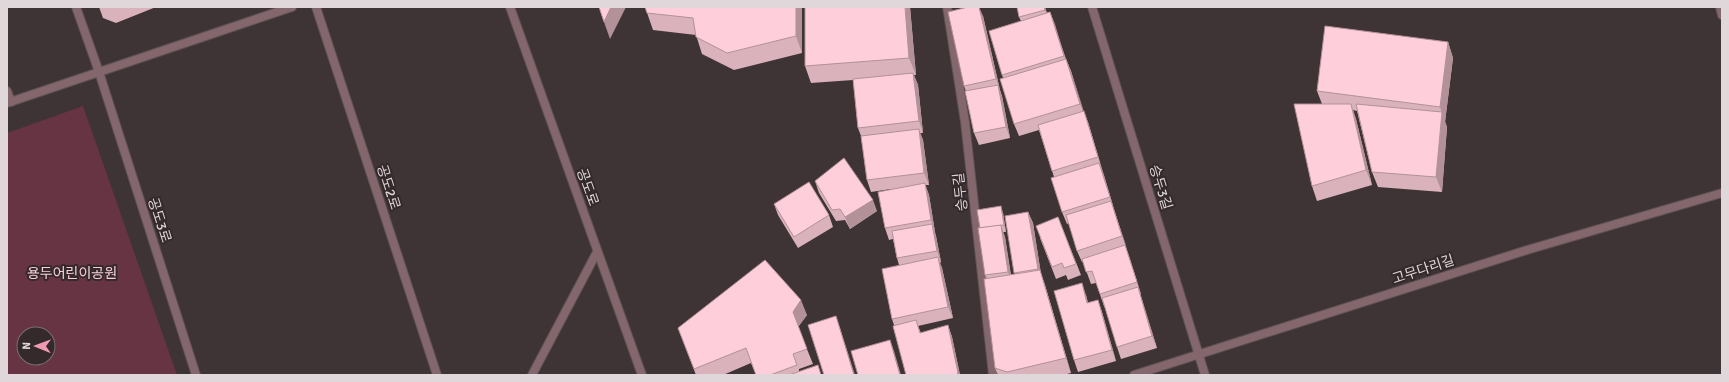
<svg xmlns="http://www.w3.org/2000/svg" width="1729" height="382" font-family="Signika,'Noto Sans KR',sans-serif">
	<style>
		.green { fill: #663443; fill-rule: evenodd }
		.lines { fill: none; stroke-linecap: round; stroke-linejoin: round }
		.street-casing { stroke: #5b5153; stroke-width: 10 }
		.street { stroke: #84666d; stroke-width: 8 }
		.wall { fill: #dab2bb }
		.shaded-wall { fill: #b29199 }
		.building { fill: #fecfda; stroke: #b29199 }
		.labels { text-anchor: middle; stroke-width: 4; stroke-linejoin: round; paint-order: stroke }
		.street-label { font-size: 14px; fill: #dfd7d9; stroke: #34292b }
		.park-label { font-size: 14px; fill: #f8cfd9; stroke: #34292b }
	</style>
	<rect width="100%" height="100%" fill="#3e3335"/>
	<!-- green -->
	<path class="green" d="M83 106 177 375H7V133ZM24 334H48V358H24Z"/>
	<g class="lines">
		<defs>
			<g id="street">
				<path d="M76 7 99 72 196 375"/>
				<path d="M316 7 437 375"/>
				<path d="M510 7 642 375"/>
				<path d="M947 7 965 122 993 375"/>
				<path d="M1092 7 1205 375"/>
				<path d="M1720 7 1722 15"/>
				<path d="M7 91 11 102"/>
				<path d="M7 103 292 7"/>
				<path d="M532 375 597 252"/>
				<path d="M1134 375 1527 250 1722 193"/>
			</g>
		</defs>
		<!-- street casing -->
		<use href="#street" class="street-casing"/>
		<!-- street -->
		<use href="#street" class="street"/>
	</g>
	<!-- wall -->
	<g class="wall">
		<path d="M99 7H156L116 23 103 18Z"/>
		<path d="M645 7H802V53L734 70 702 54 696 35 653 30Z"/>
		<path d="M805 7H910L916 75H914L918 85 923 133H920L923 140 929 185H925L929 195 935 232 936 236 941 262 940 263 942 268 953 318 918 326 921 333 948 325 952 337 960 375 894 325 892 319 899 265 897 258 893 239 889 240 885 228 891 189 871 192 867 180 861 136 858 128 853 80 811 83 805 66Z"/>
		<path d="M1045 7 1047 13 1050 12 1066 59 1071 71 1083 111 1088 122 1102 169 1114 209 1141 294H1140L1157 348 1121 359 1117 347 1105 305 1104 306 1096 283 1091 284 1083 262H1082L1077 251 1069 223 1067 224 1062 212 1054 177 1039 130 1019 136 1014 124 1003 78 989 31 1021 21 1019 17Z"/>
		<path d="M983 16 1000 90 1002 96 1010 138 979 145 974 133 966 91 964 86Z"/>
		<path d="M1448 42 1453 58 1445 122 1447 127 1442 192 1378 187 1372 172 1357 111 1353 110 1356 119 1372 185 1317 201 1312 186 1322 104 1317 91Z"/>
		<path d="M815 181 877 211 850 229 845 220 836 221 819 193Z"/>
		<path d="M774 204 829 215 833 227 798 248 778 215Z"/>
		<path d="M1028 212 1033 223 1041 274 1045 285 1071 373 1063 375H998L995 368 987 279 985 275 980 228 1003 213 1006 232H1003L1005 237 1011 275 1015 274 1005 216Z"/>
		<path d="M1058 217 1081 275 1068 280 1066 275 1056 279 1040 238Z"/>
		<path d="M1086 295 1088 303 1098 300 1102 312 1116 361 1078 372 1074 360Z"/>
		<path d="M807 315 798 327 813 364 799 369V371L822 375H756L751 363 723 375H696L678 328Z"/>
	</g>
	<!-- shaded-wall -->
	<g class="shaded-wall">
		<path d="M611 7H626L610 39 604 22Z"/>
		<path d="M796 7H802V53L796 36Z"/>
		<path d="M905 7H910L916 75 909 58Z"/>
		<path d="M979 7 983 16 1000 90 996 79Z"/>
		<path d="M1044 7H1045L1049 22Z"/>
		<path d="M1050 12 1055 24 1068 68 1064 56Z"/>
		<path d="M1448 42 1453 58 1445 122 1440 107Z"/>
		<path d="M1066 59 1071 71 1085 115 1080 104Z"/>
		<path d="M913 73 918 85 923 133 919 121Z"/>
		<path d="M998 85 1002 96 1010 138 1006 127Z"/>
		<path d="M1351 104 1356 119 1372 185 1366 170Z"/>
		<path d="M1084 111 1088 122 1102 169 1098 157Z"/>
		<path d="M1442 112 1447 127 1442 192 1436 177Z"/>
		<path d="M919 129 923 140 929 185 924 173Z"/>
		<path d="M1099 163 1104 175 1114 209 1110 197Z"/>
		<path d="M925 183 929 195 935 232 931 220Z"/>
		<path d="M873 200 877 211 850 229 845 217Z"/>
		<path d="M1111 201 1115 213 1127 248 1122 236Z"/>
		<path d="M1001 206 1003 213 1006 232 1004 225Z"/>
		<path d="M1028 212 1033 223 1041 274 1045 285 1071 373 1066 358 1042 281 1038 269Z"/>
		<path d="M932 224 936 236 941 262 937 251Z"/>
		<path d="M1001 225 1005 237 1012 284 1008 272Z"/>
		<path d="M1125 245 1129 256 1141 294 1137 282Z"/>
		<path d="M938 257 942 268 953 318 948 307Z"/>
		<path d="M1082 283 1086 295 1091 315 1087 303Z"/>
		<path d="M1138 287 1142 299 1157 348 1152 336Z"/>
		<path d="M801 300 807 315 798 327 793 312Z"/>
		<path d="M1098 300 1102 312 1116 361 1112 350Z"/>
		<path d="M836 316 840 328 855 375H854Z"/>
		<path d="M948 325 952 337 960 375H956Z"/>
		<path d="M890 340 894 351 901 375H900Z"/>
	</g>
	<!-- building -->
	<g class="building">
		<path d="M599 7H611L604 22Z"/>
		<path d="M645 7H796V36L727 53 696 37 693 18 647 13Z"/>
		<path d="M805 7H905L909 58 805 66Z"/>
		<path d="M968 7H979L996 79 964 86 948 12Z"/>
		<path d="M1017 7H1044L1045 10 1019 17Z"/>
		<path d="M1050 12 1064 56 1002 75 989 31Z"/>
		<path d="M1325 26 1448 42 1440 107 1317 91Z"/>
		<path d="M1066 59 1080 104 1014 124 1000 79Z"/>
		<path d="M913 73 919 121 858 128 853 79Z"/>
		<path d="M998 85 1006 127 974 133 965 91Z"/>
		<path d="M1294 104H1351L1366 170 1312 186Z"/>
		<path d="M1356 104 1442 112 1436 177 1372 172Z"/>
		<path d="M1084 111 1098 157 1052 171 1038 125Z"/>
		<path d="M919 129 924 173 867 180 861 136Z"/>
		<path d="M844 158 873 200 845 217 840 209 832 210 815 181Z"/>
		<path d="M1099 163 1110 197 1062 212 1051 178Z"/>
		<path d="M809 182 829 215 794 237 774 204Z"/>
		<path d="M925 183 931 220 885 228 878 192Z"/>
		<path d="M1111 201 1122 236 1077 251 1066 215Z"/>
		<path d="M1001 206 1004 225 980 228 977 210Z"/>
		<path d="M1028 212 1038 269 1014 273 1005 216Z"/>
		<path d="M1058 217 1076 264 1064 268 1062 263 1052 267 1036 226Z"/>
		<path d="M932 224 937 251 897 258 892 231Z"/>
		<path d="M1001 225 1008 272 985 275 978 228Z"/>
		<path d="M1125 245 1137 282 1100 294 1092 271 1086 272 1082 259Z"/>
		<path d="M938 257 948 307 892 319 882 269Z"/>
		<path d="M765 260 801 300 793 312 807 349 793 354 797 365 770 375H756L746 348 694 369 678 328Z"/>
		<path d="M1040 270 1066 358 1007 372 995 368 984 279Z"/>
		<path d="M1082 283 1087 303 1098 300 1112 350 1074 360 1054 291Z"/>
		<path d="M1138 287 1152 336 1117 347 1102 298Z"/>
		<path d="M836 316 854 375H824L808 325Z"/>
		<path d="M916 320 920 333 948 325 958 373 956 375H906L893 326Z"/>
		<path d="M890 340 900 375H858L851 351Z"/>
		<path d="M818 365 821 375H789Z"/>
	</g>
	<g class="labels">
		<!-- street labels -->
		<g class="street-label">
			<text transform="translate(389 187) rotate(72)" y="5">공도2로</text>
			<text transform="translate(588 187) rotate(70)" y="5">공도로</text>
			<text transform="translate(1161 187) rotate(73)" y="5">승두3길</text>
			<text transform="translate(960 192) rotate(-96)" y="5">승두길</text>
			<text transform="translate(160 220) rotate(72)" y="5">공도3로</text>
			<text transform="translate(1423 269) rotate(-18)" y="5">고무다리길</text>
		</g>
		<!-- park labels -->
		<g class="park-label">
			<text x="72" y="278">용두어린이공원</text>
		</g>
	</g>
	<!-- border -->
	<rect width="1729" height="382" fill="none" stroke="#dfd7d9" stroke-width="16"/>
	<!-- north arrow -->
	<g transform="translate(36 346) rotate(271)"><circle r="19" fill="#34292b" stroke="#786f71"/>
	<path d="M0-3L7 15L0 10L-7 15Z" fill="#f19ab2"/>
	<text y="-6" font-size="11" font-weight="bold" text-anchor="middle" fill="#dfd7d9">N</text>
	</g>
</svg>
